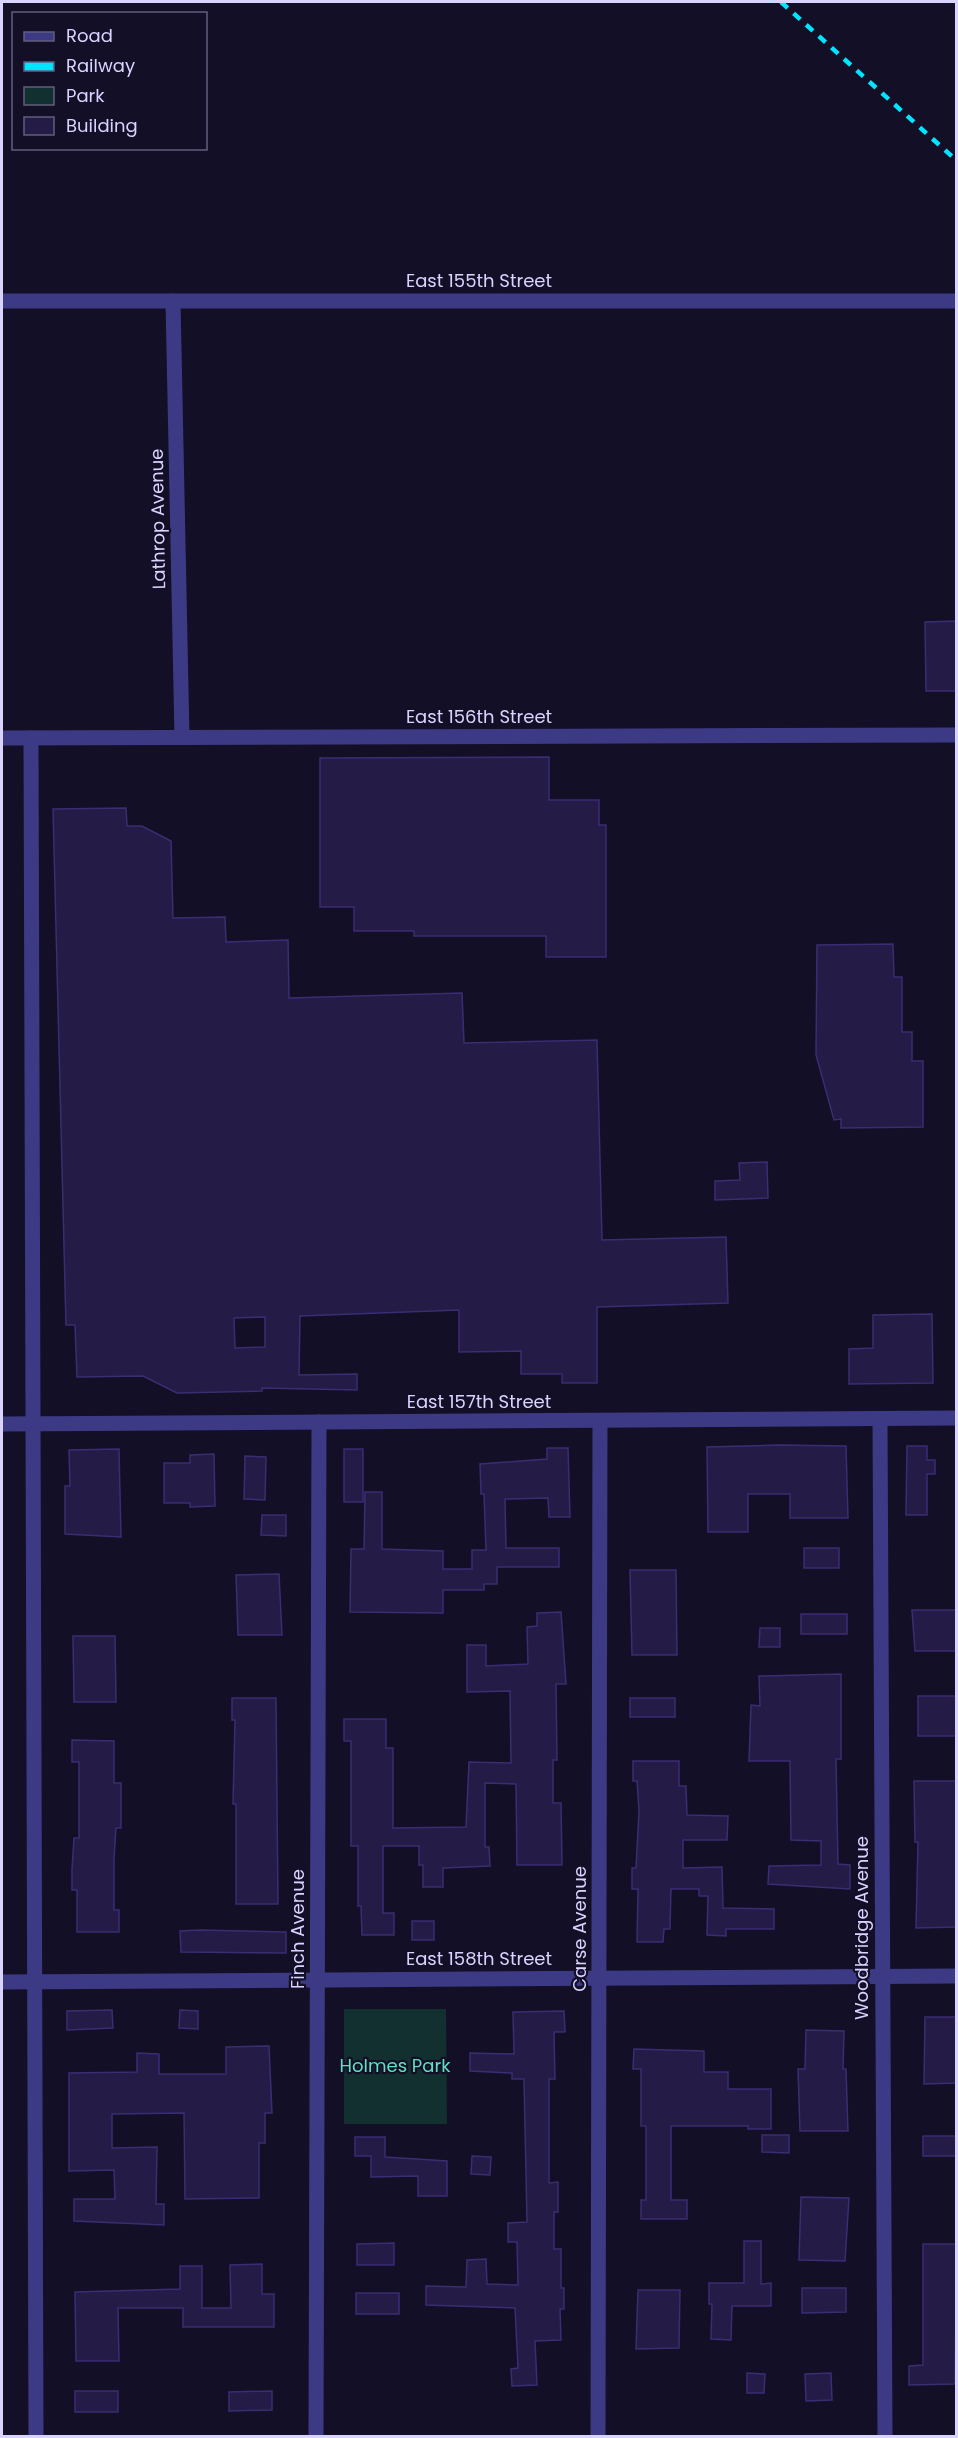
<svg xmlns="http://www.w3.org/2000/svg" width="958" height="2438" font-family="Poppins,sans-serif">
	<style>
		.green { fill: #12302f }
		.building { fill: #241b47; stroke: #3b2d73; stroke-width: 1.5; fill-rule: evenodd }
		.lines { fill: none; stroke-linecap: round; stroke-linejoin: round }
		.street { stroke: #3d3a85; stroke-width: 15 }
		.rail { stroke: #00e5ff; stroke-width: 4.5; stroke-dasharray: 9 8; stroke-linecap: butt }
		.labels { text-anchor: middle; stroke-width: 4.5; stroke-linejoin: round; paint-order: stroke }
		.street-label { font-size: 18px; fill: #d9d4ff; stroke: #130f26 }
		.park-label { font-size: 18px; fill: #5fe0c0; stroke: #130f26 }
	</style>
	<rect width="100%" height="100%" fill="#130f26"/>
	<!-- green -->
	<path class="green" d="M344 2009H446L447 2124H344Z"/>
	<!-- building -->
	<g class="building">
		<path d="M957 621V691H926L925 622Z"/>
		<path d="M549 757V800H599V825H606V957H546V936H414V931H354V907H320V758Z"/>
		<path d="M126 808 127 826H142L171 841 173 918 225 917 226 942 288 940 289 998 462 993 464 1043 597 1040 602 1240 726 1237 728 1303 597 1307V1383H562V1374H521V1351L459 1352V1310L300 1316 299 1375 357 1374V1390L262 1388V1391L177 1393 143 1376 77 1377 75 1325H66L53 809ZM265 1317V1347L235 1348 234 1318Z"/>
		<path d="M893 944 894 977H902V1032H912V1061H923V1127L841 1128V1119L834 1120 816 1055 817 945Z"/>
		<path d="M767 1162 768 1198 715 1200V1181L740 1180 739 1163Z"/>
		<path d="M932 1314 933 1383 849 1384V1349L873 1348V1315Z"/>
		<path d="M780 1445 846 1446 848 1518H790V1494H748V1532H708L707 1447Z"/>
		<path d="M907 1446H927V1460H935V1474H927V1515H906Z"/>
		<path d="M547 1448H568L570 1517H549L548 1498 505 1499 506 1548H559V1567H497V1584H484V1590H443V1613L350 1612 351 1549H364L365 1492H382V1549L443 1551V1569H472V1550H486L484 1494H481L480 1464 547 1459Z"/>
		<path d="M119 1449 121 1537 65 1534V1486H70L69 1450Z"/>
		<rect x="344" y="1449" width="19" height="53"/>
		<path d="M214 1454 215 1506 190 1507V1503H164V1463H190V1455Z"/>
		<path d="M245 1456 266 1457 265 1500 244 1499Z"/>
		<path d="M262 1515H286V1536L261 1535Z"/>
		<rect x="804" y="1548" width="35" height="20"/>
		<path d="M630 1570H676L677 1655H632Z"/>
		<path d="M279 1574 282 1635H238L236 1575Z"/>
		<path d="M912 1610H957V1651H915Z"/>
		<path d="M561 1612 566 1684H556L557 1760H553V1803H561L562 1865H517L516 1784 485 1783V1847H489L490 1866 443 1868V1887H423V1865H419V1846H383V1913H394V1935H362L361 1906H358V1846H351V1741H344V1719H386V1748H393V1828L466 1827 469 1762 511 1763 510 1691 467 1692V1645H486V1666L528 1664 527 1627 537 1626V1613Z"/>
		<rect x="801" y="1614" width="46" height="20"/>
		<path d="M760 1628H780V1647H759Z"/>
		<path d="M73 1636H115L116 1702H74Z"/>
		<path d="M841 1674V1759H836L838 1864 850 1865V1889L768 1884 769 1866 821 1865V1841L791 1840 790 1761H749L751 1705 760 1706 759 1676Z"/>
		<rect x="918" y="1696" width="39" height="40"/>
		<path d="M232 1698H276L278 1904H236V1804H233L235 1720H232Z"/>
		<rect x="630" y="1698" width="45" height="19"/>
		<path d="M72 1740 114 1741V1783H121V1828H116L114 1859V1910H119V1932H77V1890H72V1869L74 1838H79V1762H72Z"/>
		<path d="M633 1761H679V1786H686L687 1815 728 1816 727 1840H683V1868L722 1867 723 1908 774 1909V1929H726V1936L707 1935 708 1896H699V1889H671L670 1929H664L663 1942H637L638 1889H632V1868H636L639 1811 637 1781H633Z"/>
		<path d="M914 1781H957V1927L916 1928 918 1842H915Z"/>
		<rect x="412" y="1921" width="22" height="19"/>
		<path d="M199 1930 286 1932V1953L181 1952 180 1931Z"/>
		<path d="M112 2010 113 2028 67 2030V2011Z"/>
		<path d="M180 2010 198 2011V2029L179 2028Z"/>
		<path d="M564 2011 565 2032H554L555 2079H549V2183L558 2182V2212H554V2249H561V2288H564V2309H560L561 2340 535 2341 537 2385 512 2386 511 2369 518 2368 515 2308 426 2305V2286L466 2287 467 2260 486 2259 487 2284 518 2285 517 2242H508V2223L527 2222 524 2079H512V2073L470 2071V2053L514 2054 513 2012Z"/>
		<path d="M925 2017H957V2083L924 2084Z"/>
		<path d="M806 2030 844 2031 843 2069H846L848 2131H800L798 2069H805Z"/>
		<path d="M269 2046 272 2113H265V2143H259V2198L185 2199 184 2113 112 2114V2148L157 2147 156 2204H164V2225L74 2221V2199H115L114 2170 69 2171V2073L137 2072V2053L159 2054V2074H226V2047Z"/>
		<path d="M634 2049 704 2051V2072H728V2089H771V2129H748V2126H671V2200H687V2219H641V2200H646V2126H641V2069H633Z"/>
		<path d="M762 2135H789V2153L762 2152Z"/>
		<rect x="923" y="2136" width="34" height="20"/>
		<path d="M355 2137H385V2157L447 2161V2196H418V2176L371 2177V2156H355Z"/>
		<path d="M472 2156 491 2157 490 2175 471 2174Z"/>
		<path d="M801 2197 849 2198 845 2261 799 2260Z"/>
		<path d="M744 2241H761V2284L771 2283V2306H732L731 2340 711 2339 712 2304H709V2283H744Z"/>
		<path d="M394 2243V2265H357V2244Z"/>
		<path d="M923 2244H957L955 2384 909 2385V2366L923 2365Z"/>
		<path d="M262 2264V2294H274V2327H183V2308H118L119 2361H76L75 2292 180 2289V2266H202V2308H231L230 2265Z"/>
		<path d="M802 2288H846V2312L802 2313Z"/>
		<path d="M638 2290H680L679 2348 636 2349Z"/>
		<rect x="356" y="2293" width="43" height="21"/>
		<path d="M747 2373 765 2374 764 2393H747Z"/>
		<path d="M831 2373 832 2400 806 2401 805 2374Z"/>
		<rect x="75" y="2391" width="43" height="21"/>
		<path d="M272 2391V2410L229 2411V2392Z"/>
	</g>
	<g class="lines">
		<!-- street -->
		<g class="street">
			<path d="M2 301H956"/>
			<path d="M173 301 182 737"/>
			<path d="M2 738 956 735"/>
			<path d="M31 738 36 2436"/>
			<path d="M880 1419 885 2436"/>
			<path d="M2 1424 956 1418"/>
			<path d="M2 1982 956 1976"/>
			<path d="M316 2436 319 1422"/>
			<path d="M598 2436 600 1421"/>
		</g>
		<!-- rail -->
		<path class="rail" d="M781 2 956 160"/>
	</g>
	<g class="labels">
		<!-- street labels -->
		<g class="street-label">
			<text x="479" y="287">East 155th Street</text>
			<text transform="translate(158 519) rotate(-91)" y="6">Lathrop Avenue</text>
			<text x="479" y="723">East 156th Street</text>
			<text x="479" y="1408">East 157th Street</text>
			<text transform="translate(862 1928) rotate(-90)" y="6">Woodbridge Avenue</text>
			<text transform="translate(298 1929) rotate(-90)" y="6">Finch Avenue</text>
			<text transform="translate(580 1929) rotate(-90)" y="6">Carse Avenue</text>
			<text x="479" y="1965">East 158th Street</text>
		</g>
		<!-- park labels -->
		<g class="park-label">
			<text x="395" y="2072">Holmes Park</text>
		</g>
	</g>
	<!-- border -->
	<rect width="958" height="2438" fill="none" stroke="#d9d4ff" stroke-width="6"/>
	<!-- legend -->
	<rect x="12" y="12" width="195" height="138" fill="#130f26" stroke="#625e7d" stroke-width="1.5"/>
	<rect x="24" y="32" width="30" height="9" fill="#3d3a85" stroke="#625e7d" stroke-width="1.5"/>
	<text x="66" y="42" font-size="18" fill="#d9d4ff">Road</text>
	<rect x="24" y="62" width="30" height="9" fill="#00e5ff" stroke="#625e7d" stroke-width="1.5"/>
	<text x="66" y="72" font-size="18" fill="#d9d4ff">Railway</text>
	<rect x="24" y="87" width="30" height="18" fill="#12302f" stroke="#625e7d" stroke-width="1.5"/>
	<text x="66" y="102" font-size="18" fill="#d9d4ff">Park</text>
	<rect x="24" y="117" width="30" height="18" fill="#241b47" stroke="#625e7d" stroke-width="1.5"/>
	<text x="66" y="132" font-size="18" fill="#d9d4ff">Building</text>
</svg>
